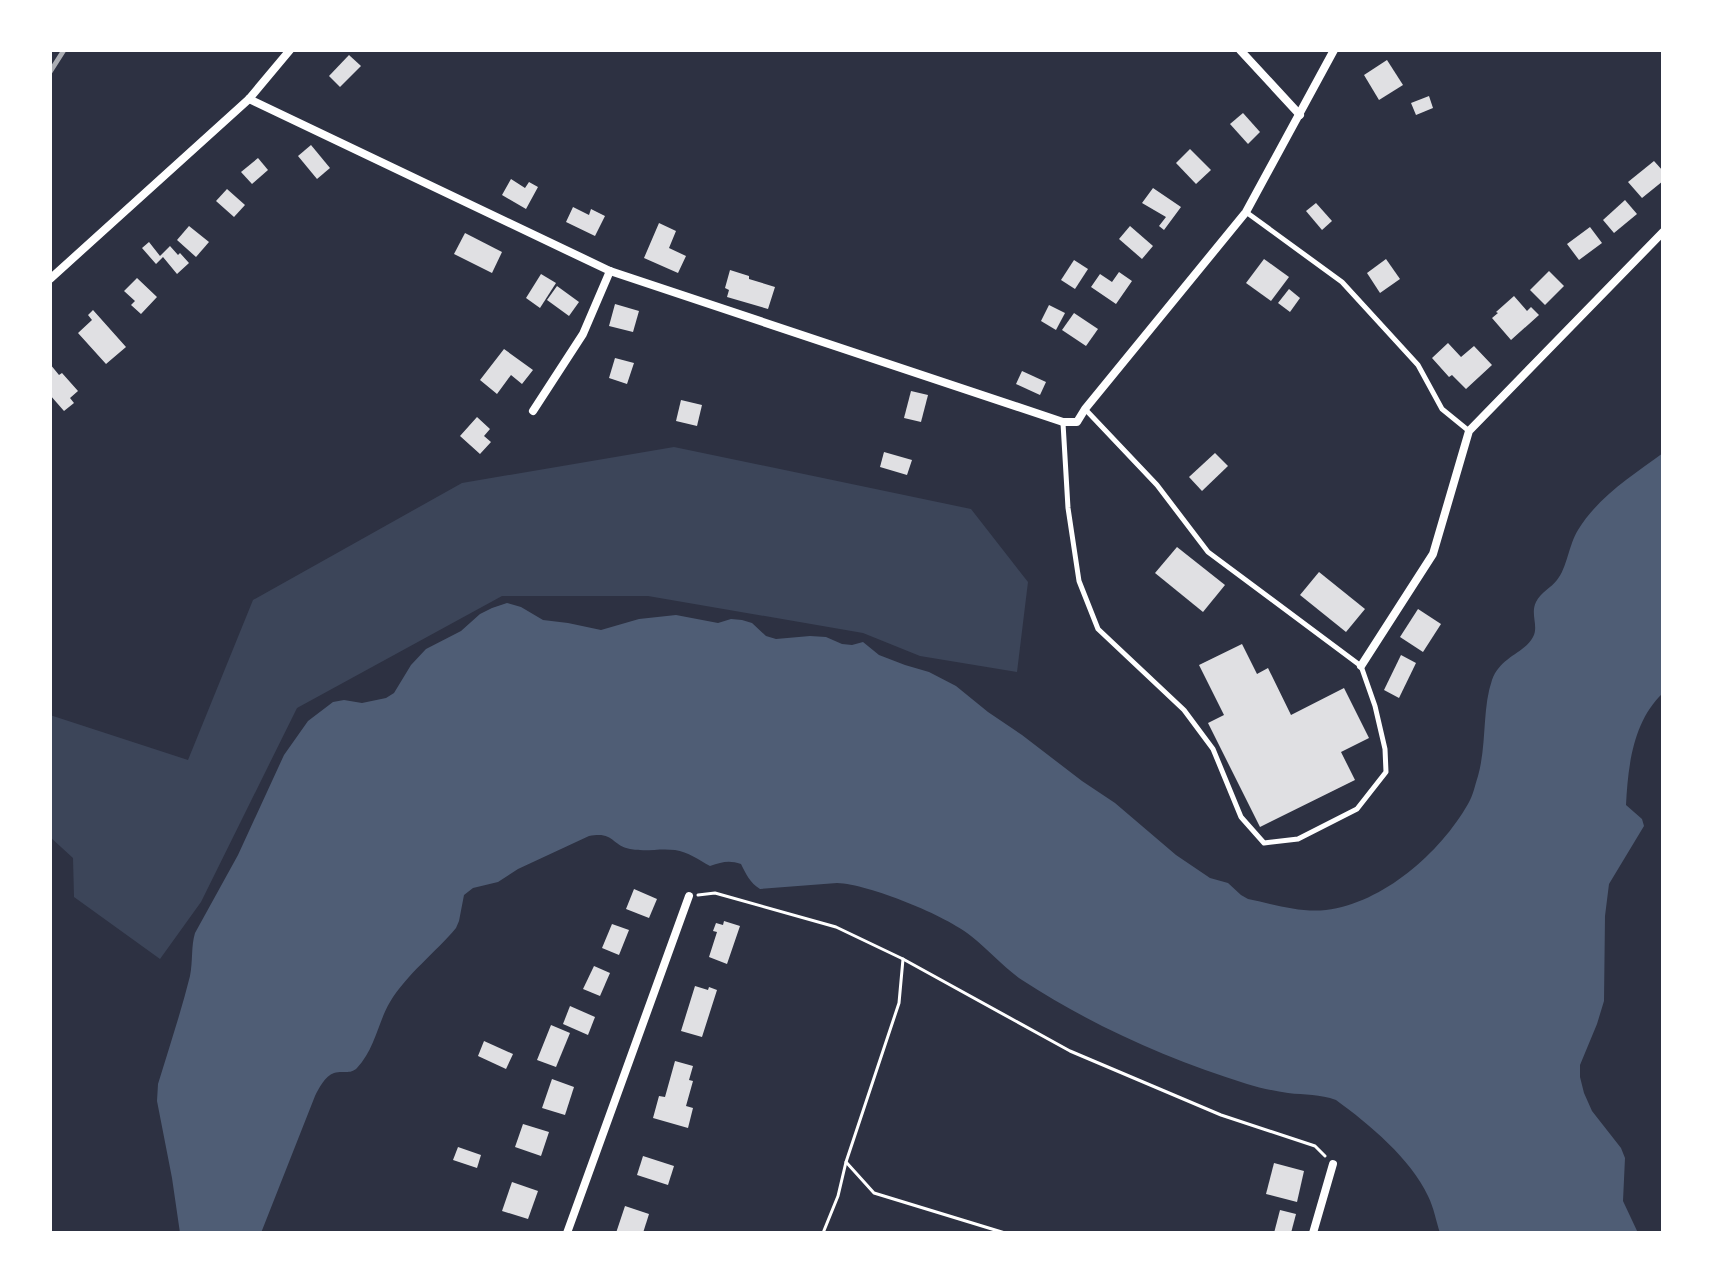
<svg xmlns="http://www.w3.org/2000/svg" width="1713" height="1283" font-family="'Nunito Sans',sans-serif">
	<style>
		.green { fill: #3c4559 }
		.water { fill: #4f5d75 }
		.building { fill: #e0e0e3 }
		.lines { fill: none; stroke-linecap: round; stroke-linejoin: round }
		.path { stroke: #fff; stroke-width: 3 }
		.service { stroke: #fff; stroke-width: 5 }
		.minor { stroke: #fff; stroke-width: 8 }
		.rail { stroke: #abadb3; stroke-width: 5 }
	</style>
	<rect width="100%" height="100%" fill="#2d3142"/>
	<!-- green -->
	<path class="green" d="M674 447 971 509 1028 582 1017 672 920 656 863 633 648 596H502L297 708 201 902 160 959 74 897 73 858 50 837V715L188 760 253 600 462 483Z"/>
	<!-- water -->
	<path class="water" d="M1663 453V693C1633 721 1628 766 1626 805L1642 819 1644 826 1609 884 1605 916 1604 1001 1597 1024 1580 1065V1077L1584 1093 1592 1111 1621 1148 1625 1158 1623 1201 1638 1233H1440C1436 1221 1434 1208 1428 1196 1411 1159 1369 1124 1336 1100 1320 1094 1305 1095 1288 1093 1274 1091 1260 1088 1247 1084 1167 1059 1091 1025 1022 980 1003 967 989 950 971 936 947 916 869 884 837 883L760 889C750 883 746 874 741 864 729 860 722 862 710 866 699 860 688 852 675 850 660 848 645 852 630 849 611 845 614 831 589 836L518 869 498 882 473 888 464 895 459 921 456 928C435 953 407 974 390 1002 378 1022 375 1049 357 1068 350 1075 343 1070 334 1073 325 1076 319 1088 315 1096L261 1233H180L172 1178 157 1101 158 1084C169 1048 181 1012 190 976 193 961 191 946 195 933L238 855 284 755 308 721 333 702 344 700 362 703 386 698 394 693 411 665 426 649 461 631 480 614 492 608 507 603 521 607 543 620 568 623 601 630 639 619 676 615 718 623 731 619 742 620 752 623 766 636 776 639 810 636 826 637 842 644 852 645 863 642 879 655 905 665 929 672 956 686 988 712 1022 735 1082 781 1115 803 1176 855 1210 878 1228 883 1241 895 1248 899C1273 904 1300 913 1326 910 1383 903 1440 853 1468 804 1473 796 1475 785 1478 776 1487 744 1482 709 1492 680 1501 656 1524 654 1533 637 1539 626 1530 614 1536 602 1541 592 1551 588 1557 580 1567 568 1569 544 1578 530 1598 497 1633 475 1663 453Z"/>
	<!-- building -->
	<g class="building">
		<path d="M349 55 361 66 340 87 329 76Z"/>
		<path d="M1387 60 1403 85 1379 100 1364 75Z"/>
		<path d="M1429 96 1433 108 1416 115 1411 103Z"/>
		<path d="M1243 113 1260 132 1248 144 1230 124Z"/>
		<path d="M311 145 330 168 317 179 298 156Z"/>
		<path d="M1190 149 1211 170 1196 184 1176 163Z"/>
		<path d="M258 158 268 170 252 184 241 172Z"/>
		<path d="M1654 161 1663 171V181L1642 198 1628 182Z"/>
		<path d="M511 179 525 188 529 182 538 187 526 209 502 195Z"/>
		<path d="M1153 188 1181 207 1164 230 1159 226 1166 217 1142 203Z"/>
		<path d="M227 189 245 205 234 217 216 201Z"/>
		<path d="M1625 200 1637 214 1614 233 1603 220Z"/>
		<path d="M1316 203 1332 221 1322 230 1306 211Z"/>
		<path d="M573 207 589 215 591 209 605 216 595 236 566 222Z"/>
		<path d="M659 223 676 231 669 248 686 256 678 273 644 258Z"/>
		<path d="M189 226 209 242 196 257 177 240Z"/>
		<path d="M1130 226 1153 246 1142 259 1119 239Z"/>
		<path d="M1590 227 1602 243 1579 260 1567 244Z"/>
		<path d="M465 233 502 252 492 273 454 254Z"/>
		<path d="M149 242 160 256 170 246 178 255 180 253 189 263 177 274 163 257 156 264 142 248Z"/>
		<path d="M1264 259 1289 277 1271 301 1246 283Z"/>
		<path d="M1386 259 1400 279 1380 293 1367 273Z"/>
		<path d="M1074 260 1088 269 1075 289 1061 280Z"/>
		<path d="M730 270 749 276V279L775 287 768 309 727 297 729 290 725 288Z"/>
		<path d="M1549 271 1564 286 1545 305 1530 290Z"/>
		<path d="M1119 272 1132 281 1116 304 1091 287 1100 274 1112 282Z"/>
		<path d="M541 274 556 283 540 308 526 298Z"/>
		<path d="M137 278 157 297 141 314 131 305 135 301 124 291Z"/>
		<path d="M557 286 579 302 569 316 547 300Z"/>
		<path d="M1289 289 1300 298 1290 312 1278 303Z"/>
		<path d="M1514 296 1527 311 1531 307 1539 315 1511 340 1492 318 1498 313 1496 312Z"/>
		<path d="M615 304 639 311 633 332 609 326Z"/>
		<path d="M1049 305 1065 313 1056 330 1041 321Z"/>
		<path d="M93 310 126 347 106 364 78 333 92 320 88 315Z"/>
		<path d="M1074 313 1098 329 1086 346 1062 330Z"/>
		<path d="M1448 343 1461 357 1474 346 1492 365 1466 389 1452 375 1449 377 1432 358Z"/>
		<path d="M504 349 533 370 522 384 511 375 497 394 480 380Z"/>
		<path d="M615 358 634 363 627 384 609 378Z"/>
		<path d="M50 364 59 375 62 373 78 391 70 398 74 403 64 411 50 395Z"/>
		<path d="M1022 371 1046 382 1040 395 1016 384Z"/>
		<path d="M911 391 928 395 921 422 904 418Z"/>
		<path d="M681 400 702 405 697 426 676 421Z"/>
		<path d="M477 417 490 429 484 436 491 442 480 454 460 436Z"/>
		<path d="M884 452 912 460 907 475 880 467Z"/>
		<path d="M1215 453 1228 466 1202 491 1189 477Z"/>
		<path d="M1177 547 1225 585 1203 612 1155 573Z"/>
		<path d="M1319 572 1365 609 1346 632 1300 595Z"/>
		<path d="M1418 609 1441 624 1423 652 1400 637Z"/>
		<path d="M1242 644 1257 674 1268 668 1291 715 1344 688 1369 738 1341 752 1355 780 1260 827 1208 723 1224 715 1199 665Z"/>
		<path d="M1401 655 1416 663 1399 698 1384 690Z"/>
		<path d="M634 889 657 899 649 918 626 909Z"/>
		<path d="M724 921 740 926 727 964 709 957 717 932 713 931 716 923 723 925Z"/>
		<path d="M612 924 629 930 619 955 602 948Z"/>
		<path d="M594 966 610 973 600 996 583 989Z"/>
		<path d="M695 986 708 990 709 987 717 990 702 1037 681 1031Z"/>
		<path d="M570 1006 595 1017 588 1035 563 1024Z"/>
		<path d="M551 1025 570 1033 556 1067 537 1060Z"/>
		<path d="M484 1041 513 1054 506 1069 478 1056Z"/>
		<path d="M675 1061 693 1066 689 1080 693 1081 686 1106 693 1108 688 1128 653 1118 659 1096 665 1097Z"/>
		<path d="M552 1079 574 1087 565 1115 542 1108Z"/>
		<path d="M523 1124 549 1132 541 1156 515 1147Z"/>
		<path d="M458 1147 481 1155 477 1168 453 1160Z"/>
		<path d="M643 1156 674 1166 668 1185 637 1175Z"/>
		<path d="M1274 1163 1304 1171 1297 1202 1266 1194Z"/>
		<path d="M512 1182 538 1191 528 1219 502 1211Z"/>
		<path d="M625 1206 649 1214 643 1233H616Z"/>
		<path d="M1280 1210 1296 1214 1291 1233H1274Z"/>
	</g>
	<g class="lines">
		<!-- path -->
		<g class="path">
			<path d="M698 895 715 893 836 927 903 959 1070 1051 1221 1115 1315 1146 1325 1156"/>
			<path d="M846 1162 874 1193 1005 1233"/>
			<path d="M823 1233 838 1196 846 1162 899 1003 903 959"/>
		</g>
		<!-- service -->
		<g class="service">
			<path d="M1246 212 1342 282 1418 365 1442 409 1469 431"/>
			<path d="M1063 423 1068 508 1079 581 1098 629 1184 710 1213 749 1241 817 1264 843 1298 839 1357 809 1386 772 1385 749 1375 706 1361 666 1208 552 1157 485 1085 409"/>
		</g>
		<!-- minor -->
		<g class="minor">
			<path d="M1240 50 1300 115"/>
			<path d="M249 99 610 271 1063 422H1077L1085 409 1246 212 1334 50"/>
			<path d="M50 279 249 99 290 50"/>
			<path d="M533 411 583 334 610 271"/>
			<path d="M1361 666 1433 554 1469 431 1663 232"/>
			<path d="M567 1233 689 896"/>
			<path d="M1313 1233 1333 1164"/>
		</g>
		<!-- rail -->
		<path class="rail" d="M50 72 64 50"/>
	</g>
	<!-- border -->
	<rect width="1713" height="1283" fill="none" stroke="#ffffff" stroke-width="104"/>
</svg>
